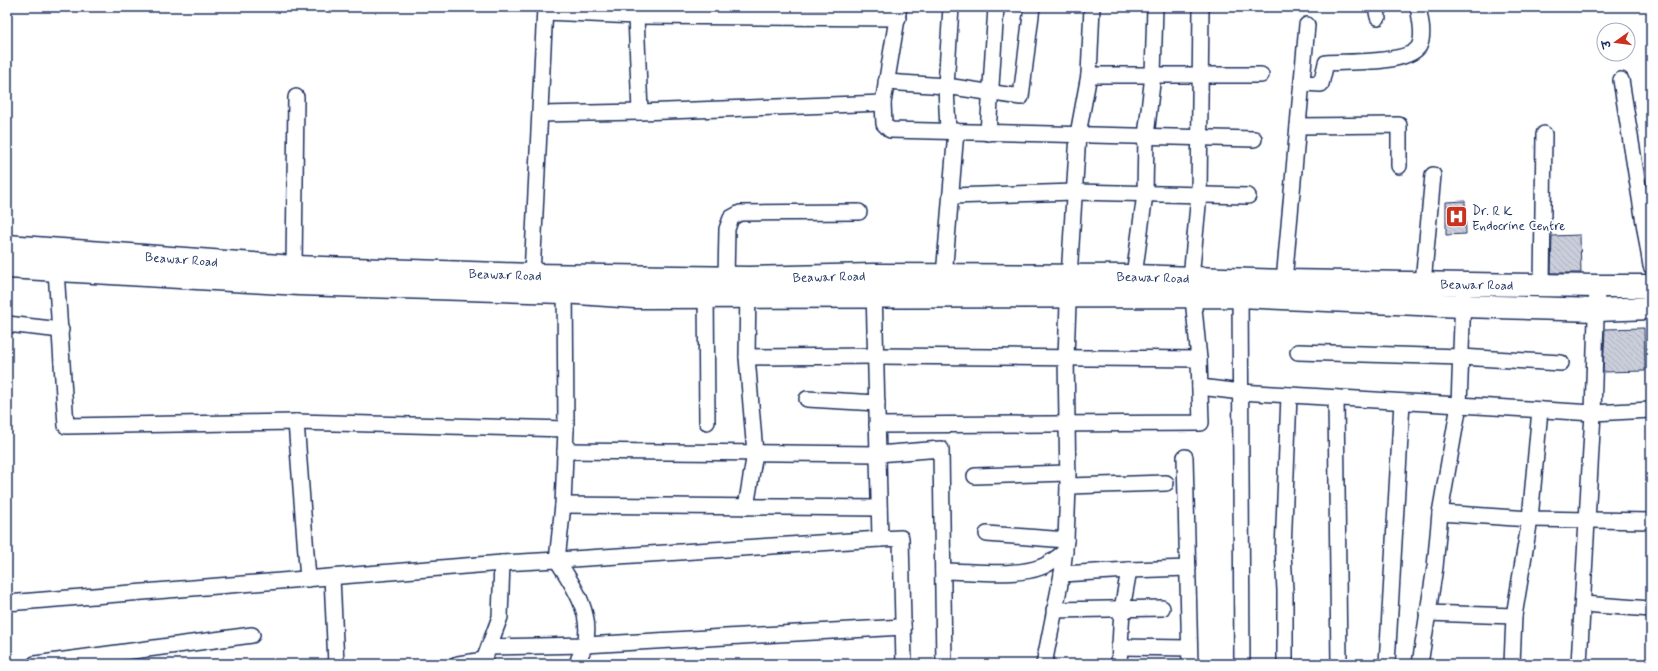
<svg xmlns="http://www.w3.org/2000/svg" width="1658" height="671" font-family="Mynerve,'Playpen Sans Deva',sans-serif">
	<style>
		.building { fill: url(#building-back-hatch); stroke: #1b2f5e }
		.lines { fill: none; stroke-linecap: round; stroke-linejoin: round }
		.minor-casing { stroke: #1b2f5e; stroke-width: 18 }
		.primary-casing { stroke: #1b2f5e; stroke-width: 25 }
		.minor { stroke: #fff; stroke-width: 15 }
		.primary { stroke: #fff; stroke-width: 22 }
		.labels { text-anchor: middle; stroke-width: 3.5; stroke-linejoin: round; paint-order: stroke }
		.poi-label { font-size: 13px; fill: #1b2f5e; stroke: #fff; text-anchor: start }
		.street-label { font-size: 13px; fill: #1b2f5e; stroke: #fff }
	</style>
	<defs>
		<pattern id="building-back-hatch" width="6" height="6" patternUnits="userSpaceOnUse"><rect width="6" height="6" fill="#caceda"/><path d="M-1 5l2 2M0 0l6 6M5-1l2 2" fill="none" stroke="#adb1be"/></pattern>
	</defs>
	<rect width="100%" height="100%" fill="#fff"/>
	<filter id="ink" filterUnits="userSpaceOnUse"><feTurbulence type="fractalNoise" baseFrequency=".025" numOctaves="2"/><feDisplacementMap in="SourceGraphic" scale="8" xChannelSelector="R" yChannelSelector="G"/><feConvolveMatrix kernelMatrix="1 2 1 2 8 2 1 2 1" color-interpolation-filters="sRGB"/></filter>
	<g filter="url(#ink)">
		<!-- building -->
		<g class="building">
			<path d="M1465 201 1466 234 1446 235V202Z"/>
			<path d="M1580 235 1581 273H1551L1552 236Z"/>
			<path d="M1644 328 1645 371 1603 372 1605 329Z"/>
		</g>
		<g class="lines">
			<defs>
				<g id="minor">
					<path d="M899 7 883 103 884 124 890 130 1254 139"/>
					<path d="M1376 7 1378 17"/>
					<path d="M545 12 636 16 898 18"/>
					<path d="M636 16 640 112 883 103"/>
					<path d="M1089 75H1261"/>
					<path d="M1621 80 1651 266"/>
					<path d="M886 82 946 86 1021 97 1032 7"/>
					<path d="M1302 83 1321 84 1326 63C1345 61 1413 65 1420 44 1424 33 1420 18 1418 7"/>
					<path d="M540 114 640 112"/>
					<path d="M1298 126 1399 125V166"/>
					<path d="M948 131 946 86 951 7"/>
					<path d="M988 133 996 7"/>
					<path d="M951 196 1075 192 1248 196"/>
					<path d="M294 267 296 97"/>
					<path d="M56 270 66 426 296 422 566 429"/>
					<path d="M532 275 545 7"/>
					<path d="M944 276 956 131"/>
					<path d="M1134 276 1145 194 1146 136 1153 75 1155 7"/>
					<path d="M726 278 727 229 731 218 740 213 859 212"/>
					<path d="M1284 281 1307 25"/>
					<path d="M1423 283 1433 175"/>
					<path d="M1542 285 1544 134"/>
					<path d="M874 288 880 539 901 538 904 664"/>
					<path d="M1240 288 1242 664"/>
					<path d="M706 289 707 422"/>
					<path d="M7 324 61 330"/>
					<path d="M1298 352 1461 357 1561 363"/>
					<path d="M747 357 876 356 1199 359"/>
					<path d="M1200 387 1241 392 1593 413 1651 410"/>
					<path d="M1336 398 1339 664"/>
					<path d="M807 399 877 403"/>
					<path d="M296 422 308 579"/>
					<path d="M877 425 1201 423 1199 359 1191 278 1199 195 1201 7"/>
					<path d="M565 451 878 454 941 449 944 664"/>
					<path d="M1185 457 1190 664"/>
					<path d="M975 476 1068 473"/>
					<path d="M1068 486 1166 483"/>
					<path d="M563 505 879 508"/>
					<path d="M746 507 755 453 747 357 748 287"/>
					<path d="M1440 513 1530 519 1651 521"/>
					<path d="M987 534 1066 540"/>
					<path d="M943 571C971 571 1016 577 1041 567 1050 564 1057 557 1065 552"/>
					<path d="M1062 574 1129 570 1188 568"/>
					<path d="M332 577 336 664"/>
					<path d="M7 603 502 563 557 560 563 505 566 429 565 282"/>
					<path d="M1583 604 1651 609"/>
					<path d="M1054 610 1162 608"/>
					<path d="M1427 613 1514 616 1530 519 1540 410"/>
					<path d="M489 647 585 645 903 627"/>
					<path d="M1119 647 1189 648"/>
					<path d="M35 664 252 635"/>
					<path d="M458 664 484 660 500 617 502 563"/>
					<path d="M577 664C579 657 583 651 585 644 593 613 573 585 557 560L880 539"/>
					<path d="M1044 664 1062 574 1066 540 1068 486 1066 357 1069 277 1078 134 1089 75 1092 7"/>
					<path d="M1119 664 1122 609 1129 570"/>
					<path d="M1285 664V591L1283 551 1289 395"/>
					<path d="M1387 664 1402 402"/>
					<path d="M1420 664 1435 567 1440 513 1459 405 1463 296"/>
					<path d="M1512 664 1514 616"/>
					<path d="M1579 664 1593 413 1597 286"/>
				</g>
				<g id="primary">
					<path id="s1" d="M7 246 294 267 532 275 749 278 873 275 1134 276 1284 281 1597 286H1651"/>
					<path d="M7 267 299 284 564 292 635 297 1240 296 1463 306 1597 310 1651 308"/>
				</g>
			</defs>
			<!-- minor casing -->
			<use href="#minor" class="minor-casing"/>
			<!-- primary casing -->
			<use href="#primary" class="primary-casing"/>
			<!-- minor -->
			<use href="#minor" class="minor"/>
			<!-- primary -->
			<use href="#primary" class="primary"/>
		</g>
	</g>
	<!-- icons -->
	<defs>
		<symbol id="hospital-square" viewBox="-11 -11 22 22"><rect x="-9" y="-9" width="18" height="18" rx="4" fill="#c8321e" stroke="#fff"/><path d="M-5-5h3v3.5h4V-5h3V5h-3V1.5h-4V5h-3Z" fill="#fff"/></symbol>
	</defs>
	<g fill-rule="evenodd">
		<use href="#hospital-square" x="1444" y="204" width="25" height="25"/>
	</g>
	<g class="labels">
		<!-- poi labels -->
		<g class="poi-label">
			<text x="1472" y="215">Dr. R K<tspan x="1472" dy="15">Endocrine Centre</tspan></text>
		</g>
		<!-- street labels -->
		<g class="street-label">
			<text dy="5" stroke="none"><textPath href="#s1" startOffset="175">Beawar Road</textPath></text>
			<text dy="5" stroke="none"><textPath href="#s1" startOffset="499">Beawar Road</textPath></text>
			<text dy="5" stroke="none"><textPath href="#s1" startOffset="823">Beawar Road</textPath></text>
			<text dy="5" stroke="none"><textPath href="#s1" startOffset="1147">Beawar Road</textPath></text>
			<text dy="5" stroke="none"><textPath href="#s1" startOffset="1471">Beawar Road</textPath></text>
		</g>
	</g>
	<!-- margin -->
	<rect width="1658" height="671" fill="none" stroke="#fff" stroke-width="24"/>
	<rect x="12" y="12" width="1634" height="647" fill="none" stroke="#1b2f5e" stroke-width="1.5" filter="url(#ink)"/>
	<!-- north arrow -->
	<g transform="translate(1616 42) rotate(256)"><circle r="19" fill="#ffffff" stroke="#a4acbf"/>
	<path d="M0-3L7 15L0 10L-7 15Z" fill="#c8321e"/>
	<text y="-6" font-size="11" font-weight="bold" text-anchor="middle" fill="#1b2f5e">उ</text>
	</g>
</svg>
